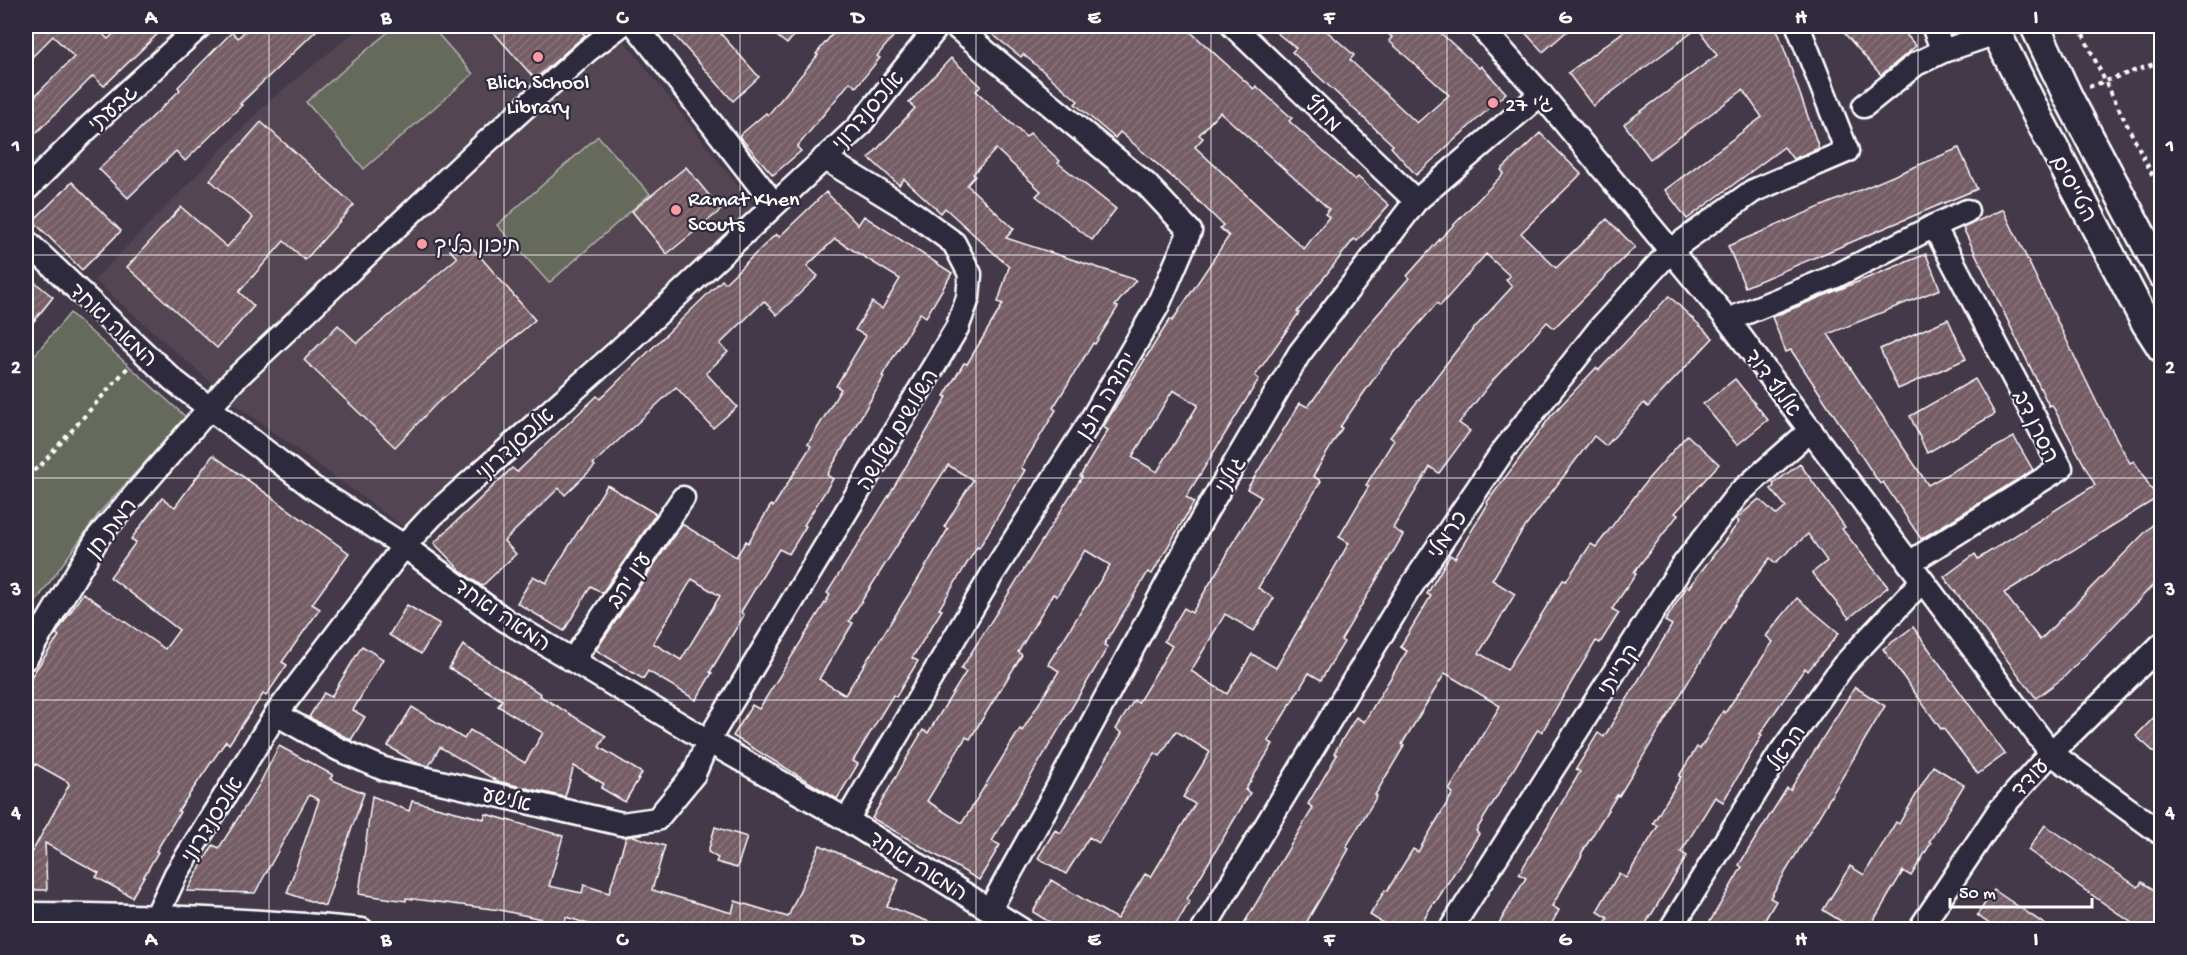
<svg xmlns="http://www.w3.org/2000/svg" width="2187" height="955" font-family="'Gochi Hand','Playpen Sans Hebrew',sans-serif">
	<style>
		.built { fill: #524451 }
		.green { fill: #666b5d; stroke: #b2b5ae; stroke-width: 1.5 }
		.building { fill: url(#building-hatch); stroke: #fff; stroke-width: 1.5; fill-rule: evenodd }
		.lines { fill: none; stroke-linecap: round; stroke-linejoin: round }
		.minor-casing { stroke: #fff; stroke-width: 27 }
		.major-casing { stroke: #fff; stroke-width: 33 }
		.path { stroke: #fff; stroke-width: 4; stroke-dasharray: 4.5 4.5; stroke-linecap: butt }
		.minor { stroke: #2f2a3d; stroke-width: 22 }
		.major { stroke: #2f2a3d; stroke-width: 28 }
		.grid { fill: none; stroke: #fff; stroke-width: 1.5; stroke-opacity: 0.55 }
		.poi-dot { fill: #ff9aa2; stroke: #2f2a3d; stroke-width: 2 }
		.labels { text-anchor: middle; stroke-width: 4.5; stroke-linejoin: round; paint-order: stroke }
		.poi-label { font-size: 22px; fill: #fff; stroke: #2f2a3d; text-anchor: start }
		.street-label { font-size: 22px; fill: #fff; stroke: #2f2a3d }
		.neatline { fill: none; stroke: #fff; stroke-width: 2 }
		.grid-label { font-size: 20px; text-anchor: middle; font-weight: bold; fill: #fff }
	</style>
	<defs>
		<pattern id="building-hatch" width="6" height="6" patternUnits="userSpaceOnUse" patternTransform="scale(1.5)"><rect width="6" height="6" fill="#745c65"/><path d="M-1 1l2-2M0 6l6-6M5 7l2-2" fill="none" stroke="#89747c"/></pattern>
	</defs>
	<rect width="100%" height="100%" fill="#443949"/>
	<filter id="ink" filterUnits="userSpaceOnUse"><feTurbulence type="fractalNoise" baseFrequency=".0167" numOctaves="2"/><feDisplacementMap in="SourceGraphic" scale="12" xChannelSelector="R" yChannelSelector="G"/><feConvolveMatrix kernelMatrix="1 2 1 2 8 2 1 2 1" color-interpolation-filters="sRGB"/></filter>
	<g filter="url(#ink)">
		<!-- built -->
		<path class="built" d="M362 26H613L755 208 402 526 240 408 94 280 269 101Z"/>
		<!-- green -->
		<g class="green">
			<path d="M395 26H431L473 74 364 169 306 102Z"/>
			<path d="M598 136 650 194 549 283 497 225Z"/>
			<path d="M70 313 186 417 100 512 27 614 26 365Z"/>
		</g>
		<!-- building -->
		<g class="building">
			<path d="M26 26H94L108 39 122 26H166L104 86 93 76 26 143V105L74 57 53 36 26 63Z"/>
			<path d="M250 26H321L240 104 242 105 185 161 176 151 128 198 99 169 180 90 178 87 232 32 238 38Z"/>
			<path d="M488 26H576L585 35 535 79Z"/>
			<path d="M666 26H714L759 77 733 101Z"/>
			<path d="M764 26H802L787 44Z"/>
			<path d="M839 26H902L877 56 880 58 856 87 850 82 797 147 801 151 773 175 739 136 766 113 768 115 818 55 816 54Z"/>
			<path d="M982 26H1184L1254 89 1256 86 1292 118 1289 121 1355 180 1358 177 1389 205 1357 241 1354 239 1297 312 1299 313 1255 376 1259 379 1186 497 1194 502 1152 574 1148 572 1104 645 1108 647 992 841 1000 845 979 880 872 818 923 730 928 733 966 672 961 669 1082 477 1080 476 1108 430 1103 427 1127 388 1170 319 1172 321 1229 236 1220 228 1223 225 1186 189 1120 132 1115 138 1075 104 1078 101 1023 54 1021 57ZM1220 112 1329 209 1325 214 1329 217 1304 249 1195 147 1203 138 1199 135ZM1173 390 1198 405 1157 472 1132 457ZM1085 550 1110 565 1048 664 1059 671 1022 731 1020 729 962 823 927 801 966 737 970 739 999 692 1022 655 1018 652 1053 594 1057 596Z"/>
			<path d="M1268 26H1321L1354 55 1350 60 1417 123 1449 95 1389 41 1392 37 1378 26H1433L1479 68 1481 66 1506 93 1416 175 1391 147 1393 145 1292 52 1296 48Z"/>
			<path d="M1519 26H1573L1543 52Z"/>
			<path d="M1631 26H1776L1819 148 1793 159 1784 147 1687 219 1665 190 1762 117 1743 90 1650 159 1624 124 1717 55 1698 28 1593 106 1568 73Z"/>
			<path d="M1838 26H1899L1916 46 1881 75Z"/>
			<path d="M951 58 981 86 976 91 1026 137 1030 133 1060 161 1058 163 1116 209 1092 240 1036 196 1041 191 996 149 973 174 975 176 967 185 1014 229 1006 238 1136 280 1115 306 1118 307 1095 344 1093 343 1053 408 1056 410 1021 468 1025 470 979 548 977 547 939 609 942 610 912 658 918 661 896 697 893 695 853 761 858 764 837 799 733 736 752 705 759 709 830 595 827 593 888 497 947 397 944 396 964 363 967 364 1003 304 998 302 1009 267 945 208 941 213 904 179 899 185 869 158 915 108 909 103ZM948 465 973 480 944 527 948 529 917 581 845 695 819 679 853 623 849 621Z"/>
			<path d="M261 122 354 205 305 260 284 241 239 292 254 306 217 348 127 267 181 207 227 247 253 218 210 180Z"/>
			<path d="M1540 133 1581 174 1521 233 1556 268 1607 219 1635 247 1554 328 1547 322 1493 380 1459 423 1470 431 1439 473 1430 467 1393 528 1403 535 1341 640 1344 642 1321 680 1309 673 1268 741 1273 744 1245 790 1250 793 1187 899 1190 901 1173 930H1062L1033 912 1051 880 1117 919 1145 874 1151 877 1195 804 1183 797 1210 752 1176 731 1160 756 1155 753 1099 843 1089 837 1066 874 1038 858 1055 830 1061 833 1122 733 1116 729 1134 700 1138 703 1172 646 1164 641 1184 608 1192 613 1228 553 1227 552 1261 497 1247 489 1300 403 1308 407 1359 336 1409 278 1407 276 1440 239 1504 173 1501 170ZM1486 254 1510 276 1506 280 1512 287 1469 334 1390 437 1394 440 1366 485 1369 486 1339 537 1349 543 1276 668 1252 654 1227 694 1191 671 1225 614 1254 631 1274 598 1258 588 1321 481 1313 476 1342 428 1340 427 1382 367 1437 303 1440 306Z"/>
			<path d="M1959 148 1977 189 1745 287 1728 246Z"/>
			<path d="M686 167 721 210 667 254 632 211Z"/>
			<path d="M72 182 121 231 82 270 33 221Z"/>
			<path d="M826 192 858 225 864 216 952 273 926 317 920 313 882 376 884 377 827 475 833 479 804 525 806 526 789 554 779 549 741 612 744 615 710 672 712 673 696 700 648 671 643 679 596 650 682 524 736 557 746 541 748 543 771 505 773 507 811 446 808 444 841 389 836 386 866 336 855 330 872 302 882 309 900 279 835 239 807 266 818 276 777 315 764 301 720 344 728 352 706 373 737 407 713 428 676 387 593 464 595 466 565 495 559 488 504 541 516 554 482 586 462 572 434 543 512 468 517 472 597 396 600 399 722 280 725 283 776 234 779 237ZM692 579 720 596 681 660 653 643Z"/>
			<path d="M2003 209 2097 403 2130 463 2134 461 2157 498 2004 593 2040 640 2162 515V576L2063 678 2036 698 1944 577 1975 554 1978 559 2095 485 2052 405 2049 406 1963 228Z"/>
			<path d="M464 238 535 320 436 404 395 447 304 360 338 325 357 343 457 258 450 250Z"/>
			<path d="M1926 254 1940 289 1828 334 1928 485 2014 437 2033 470 1921 539 1883 482 1880 484 1791 350 1786 352 1772 317Z"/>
			<path d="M26 275 53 297 26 331Z"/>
			<path d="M1669 296 1713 338 1648 407 1644 403 1606 446 1594 436 1520 534 1492 580 1515 594 1479 653 1507 670 1563 580 1566 581 1591 544 1596 547 1648 479 1687 435 1719 464 1675 513 1678 515 1634 572 1636 574 1612 609 1619 613 1600 643 1596 641 1542 732 1538 729 1476 831 1479 834 1435 903 1434 902 1417 930H1394L1370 915 1385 890 1387 891 1413 849 1418 852 1453 793 1449 790 1500 706 1445 673 1402 744 1404 746 1375 795 1377 796 1346 847 1349 849 1302 930H1240L1313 808 1308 804 1337 755 1334 753 1356 717 1364 722 1407 651 1400 647 1431 596 1427 594 1450 555 1455 558 1488 504 1487 502 1551 416 1596 368 1599 370Z"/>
			<path d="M1948 319 1966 359 1898 389 1880 349Z"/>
			<path d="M1735 379 1768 420 1737 445 1703 404Z"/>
			<path d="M1975 379 1995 414 1927 453 1910 416Z"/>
			<path d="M213 455 349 553 312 604 320 609 282 662 287 665 266 696 263 694 229 744 226 741 178 811 180 812 156 851 158 852 132 897 96 877 99 873 45 843 47 890H26V863L69 785 68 782 36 764 26 783V684L59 636 56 634 83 593 165 649 179 630 110 577 136 542 131 539 162 498 175 507Z"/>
			<path d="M1800 464 1845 527 1842 529 1888 587 1849 618 1812 573 1827 561 1808 534 1775 563 1770 558 1738 600 1619 796 1617 795 1581 854 1582 855 1552 906 1559 910 1548 930H1495L1526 878 1519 874 1580 772 1576 769 1598 733 1604 737 1672 625 1665 621 1687 586 1689 587 1739 522 1736 519 1759 499 1777 515 1786 507 1771 489 1774 486 1773 484Z"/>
			<path d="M607 485 656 514 602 593 591 586 564 631 517 603 533 576 546 583Z"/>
			<path d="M1797 598 1839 633 1808 671 1805 668 1760 734 1762 735 1723 802 1715 797 1681 852 1687 856 1642 930H1601L1608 918 1597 911 1619 873 1626 878 1658 826 1653 823 1681 777 1679 776 1697 747 1700 749 1723 711 1725 713 1773 642 1766 636Z"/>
			<path d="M407 605 440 624 421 654 389 635Z"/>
			<path d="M1913 627 2005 754 1978 774 1943 728 1941 729 1883 649Z"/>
			<path d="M463 645 541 694 540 696 606 736 599 747 642 773 625 802 601 788 604 784 574 766 565 797 497 781 440 747 429 766 414 762 388 746 412 707 464 739 470 730 525 763 543 733 498 706 502 700 449 668Z"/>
			<path d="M362 646 383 659 353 710 365 717 351 740 309 717 324 693 331 697Z"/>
			<path d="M1855 687 1885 706 1770 898 1776 901 1759 930H1705L1742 867 1739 865 1760 831 1787 788 1790 790Z"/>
			<path d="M2162 709V759L2136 736Z"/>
			<path d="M279 746 333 775 330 779 364 793 325 906 287 893 319 800 309 795 255 893 187 891 213 845 219 848 259 785Z"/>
			<path d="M1933 766 1964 785 1929 842 1931 843 1911 876 1903 871 1868 930H1855L1823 910 1850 866 1864 875 1896 822 1899 824Z"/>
			<path d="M372 796 409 811 412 801 484 819 486 814 563 836 549 886 582 893 584 885 609 893 626 837 633 836 665 846 652 890 732 913 735 901 788 917 820 845 899 880 887 906 946 928V930H671L649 923 647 930H607L566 917 565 924 500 910 406 898V901L359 894Z"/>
			<path d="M2045 825 2138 887 2142 882 2162 895V930H2142L2028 850Z"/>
			<path d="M715 827 747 837 737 868 716 862 718 858 708 852Z"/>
			<path d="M1994 890 2053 930H1998L1977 915Z"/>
		</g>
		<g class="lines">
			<defs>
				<g id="minor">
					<path d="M636 26 774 204"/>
					<path d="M1233 26 1416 201"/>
					<path d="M1480 26 1541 94 1728 320 2051 753 2162 834"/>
					<path d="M1933 26 1943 51"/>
					<path d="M1864 106 1916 64 1943 51 1996 33"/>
					<path d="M26 190 87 129 200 26"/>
					<path d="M1934 226 1967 211"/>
					<path d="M26 241 173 380 312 487 404 546 505 620 708 741 847 820 1022 930"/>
					<path d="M1728 320 1836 276 1934 226 2061 468 1909 563"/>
					<path d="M26 658 99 536 233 381 480 148 587 51 620 26"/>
					<path d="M573 660 683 498"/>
					<path d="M276 714 338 749 384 769 622 824 657 819 694 774 708 741 957 328 968 298 970 274 954 243 906 208 824 158"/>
					<path d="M847 820 993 573 1091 420 1157 307 1190 231 1146 184 955 26"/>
					<path d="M990 909 1054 794 1202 519 1299 354 1416 201 1541 94"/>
					<path d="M26 914C140 915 249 919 362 930"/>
					<path d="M157 915 176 874 276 714 404 546 432 516 617 352 858 127 938 26"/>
					<path d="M1203 930 1406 594 1503 451 1600 328 1671 250 1753 191 1847 151 1798 26"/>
					<path d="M1450 930 1680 569 1738 494 1811 430"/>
					<path d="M1670 930 1779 755 1843 666 1922 581"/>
					<path d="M1919 930 1998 812 2051 753 2162 644"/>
				</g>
				<g id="major">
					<path d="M1993 26 2038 117 2146 323 2162 348"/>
					<path d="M2035 26 2069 99 2162 274"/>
				</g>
			</defs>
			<!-- minor casing -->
			<use href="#minor" class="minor-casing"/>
			<!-- major casing -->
			<use href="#major" class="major-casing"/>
			<!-- path -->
			<g class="path">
				<path d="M2079 26 2105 81 2162 194"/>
				<path d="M2089 87 2162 61"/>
				<path d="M26 476 41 465 130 365"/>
			</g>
			<!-- minor -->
			<use href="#minor" class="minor"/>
			<!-- major -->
			<use href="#major" class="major"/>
		</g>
	</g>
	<!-- grid -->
	<path class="grid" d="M269 26V930M504 26V930M740 26V930M976 26V930M1211 26V930M1447 26V930M1683 26V930M1918 26V930M26 255H2162M26 478H2162M26 700H2162"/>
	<!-- markers -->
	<g class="poi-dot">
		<circle cx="538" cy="57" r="6"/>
		<circle cx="1493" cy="103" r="6"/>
		<circle cx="676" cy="210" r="6"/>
		<circle cx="422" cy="244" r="6"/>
	</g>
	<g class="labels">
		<!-- poi labels -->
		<g class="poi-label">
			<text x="538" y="88" text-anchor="middle">Blich School<tspan x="538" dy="25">Library</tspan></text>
			<text x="1505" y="111">ג׳י 27</text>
			<text x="688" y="205">Ramat Khen<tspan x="688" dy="25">Scouts</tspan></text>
			<text x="434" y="252">תיכון בליך</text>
		</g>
		<!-- street labels -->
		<g class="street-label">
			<text transform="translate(112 107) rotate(-43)" y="8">גבעתי</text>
			<text transform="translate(867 110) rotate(-49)" y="8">אלכסנדרוני</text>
			<text transform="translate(1324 113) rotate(44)" y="8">מחץ</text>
			<text transform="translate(2075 188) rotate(62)" y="8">הטייסים</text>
			<text transform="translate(114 324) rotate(43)" y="8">המאה ואחד</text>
			<text transform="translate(1774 382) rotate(53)" y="8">אלוף דוד</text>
			<text transform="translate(1105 395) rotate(-59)" y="8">יהודה רוזן</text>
			<text transform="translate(2037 426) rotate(64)" y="8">הסרן דב</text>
			<text transform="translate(896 429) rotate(-59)" y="8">השלושים ושלושה</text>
			<text transform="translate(514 443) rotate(-42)" y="8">אלכסנדרוני</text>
			<text transform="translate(1229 474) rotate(-59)" y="8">גולני</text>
			<text transform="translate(110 527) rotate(-52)" y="8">רמת חן</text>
			<text transform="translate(1446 534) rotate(-56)" y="8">כרמלי</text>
			<text transform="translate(628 579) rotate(-56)" y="8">עין יהב</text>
			<text transform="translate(503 614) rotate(34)" y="8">המאה ואחד</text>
			<text transform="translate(1617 669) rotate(-57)" y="8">קרייתי</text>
			<text transform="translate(1785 747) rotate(-56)" y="8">הראל</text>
			<text transform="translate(2029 777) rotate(-48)" y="8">עודד</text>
			<text transform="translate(507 798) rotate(13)" y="8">אלישע</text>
			<text transform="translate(211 819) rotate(-58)" y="8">אלכסנדרוני</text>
			<text transform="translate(919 865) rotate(32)" y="8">המאה ואחד</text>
		</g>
	</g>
	<!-- margin -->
	<rect width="2187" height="955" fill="none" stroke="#2f2a3d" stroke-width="66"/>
	<!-- scale -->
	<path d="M1950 898v9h142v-9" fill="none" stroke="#ffffff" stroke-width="3"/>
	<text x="1959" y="898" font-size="18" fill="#ffffff" stroke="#2f2a3d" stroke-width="4.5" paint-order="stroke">50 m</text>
	<rect x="33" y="33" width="2121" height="889" class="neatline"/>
	<g class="grid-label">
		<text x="151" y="23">A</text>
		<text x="386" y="23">B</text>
		<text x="622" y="23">C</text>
		<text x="858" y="23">D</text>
		<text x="1094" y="23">E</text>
		<text x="1329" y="23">F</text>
		<text x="1565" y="23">G</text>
		<text x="1801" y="23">H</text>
		<text x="2036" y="23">I</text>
		<text x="16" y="151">1</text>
		<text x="2170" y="151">1</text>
		<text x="16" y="373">2</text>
		<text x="2170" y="373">2</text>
		<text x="16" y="595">3</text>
		<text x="2170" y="595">3</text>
		<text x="16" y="818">4</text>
		<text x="2170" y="818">4</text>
		<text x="151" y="945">A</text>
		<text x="386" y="945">B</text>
		<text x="622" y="945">C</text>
		<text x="858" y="945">D</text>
		<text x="1094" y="945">E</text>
		<text x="1329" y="945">F</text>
		<text x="1565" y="945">G</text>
		<text x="1801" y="945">H</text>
		<text x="2036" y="945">I</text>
	</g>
</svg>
